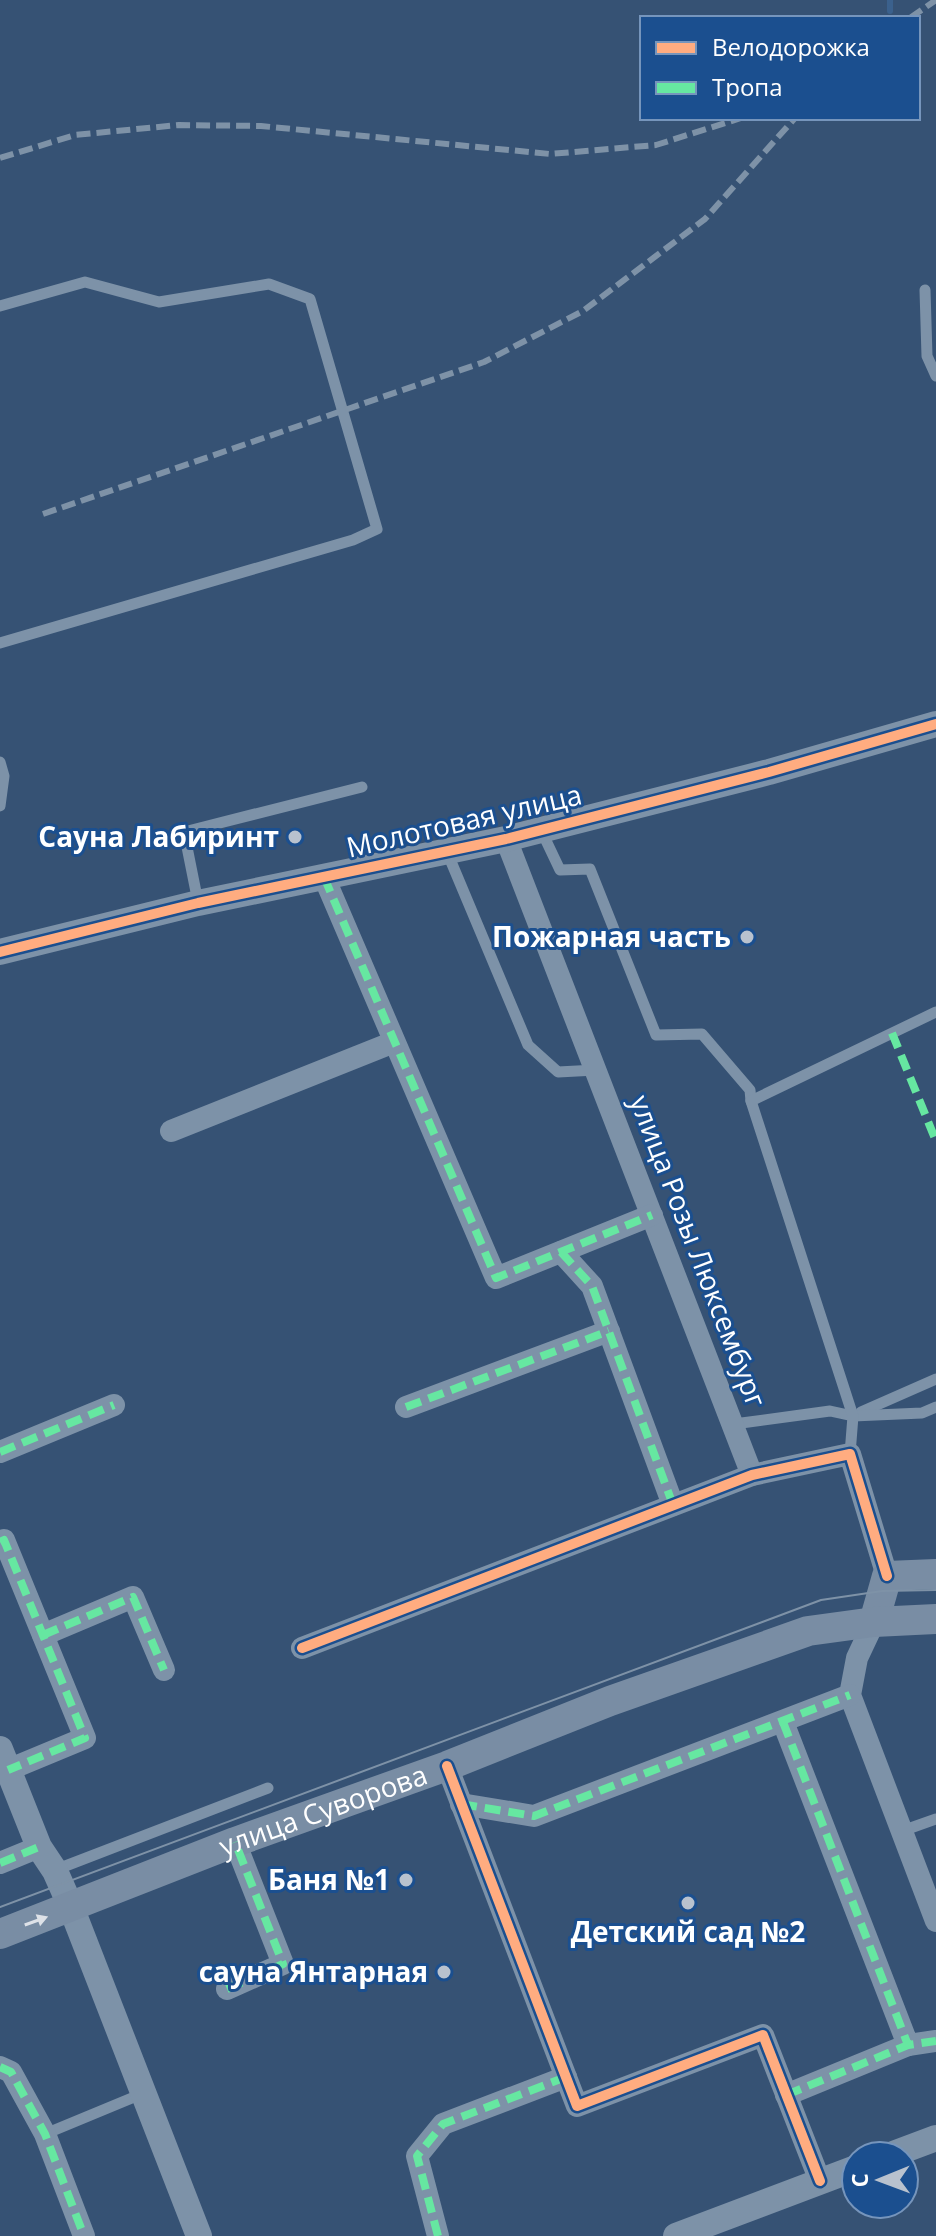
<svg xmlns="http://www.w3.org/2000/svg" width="936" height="2236" font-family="'Open Sans',sans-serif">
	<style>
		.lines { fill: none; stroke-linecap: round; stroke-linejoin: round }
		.stream { stroke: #3b618d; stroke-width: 6 }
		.service { stroke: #7d92a8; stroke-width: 11 }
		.minor { stroke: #7d92a8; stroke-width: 22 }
		.tertiary { stroke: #7d92a8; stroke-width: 26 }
		.secondary { stroke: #798da4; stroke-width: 30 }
		.tram { stroke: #7e92a7; stroke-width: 2 }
		.rail { stroke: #7e92a7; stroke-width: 6; stroke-dasharray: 14 6; stroke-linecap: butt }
		.quiet { stroke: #66e7a1; stroke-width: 8; stroke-dasharray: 16 8; stroke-linecap: butt }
		.cycleway-casing { stroke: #1b4f8f; stroke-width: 15 }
		.cycleway { stroke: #ffac80; stroke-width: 10 }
		.oneway { fill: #dee2e8 }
		.poi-dot { fill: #b9c2ce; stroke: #1b4f8f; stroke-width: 3 }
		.labels { text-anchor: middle; stroke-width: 6; stroke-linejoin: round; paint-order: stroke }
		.street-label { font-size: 28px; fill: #fff; stroke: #1b4f8f }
		.poi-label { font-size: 28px; font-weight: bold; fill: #fff; stroke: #1b4f8f; text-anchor: end }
	</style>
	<rect width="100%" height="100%" fill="#365274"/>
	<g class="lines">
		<!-- stream -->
		<path class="stream" d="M890 11V0"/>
		<!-- service -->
		<g class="service">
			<path d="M925 290 927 356 936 376"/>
			<path d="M0 306 85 282 159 302 269 284 310 299 377 529 353 540 0 643"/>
			<path d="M0 762 4 776 0 806"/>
			<path d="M541 830 560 870 590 869 656 1035 702 1034 750 1090 751 1101"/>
			<path d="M447 852 528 1045 558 1072 596 1070"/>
			<path d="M198 902 184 832 362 787"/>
			<path d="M861 1412 936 1379"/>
			<path d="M734 1424 830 1411 853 1416 922 1413 936 1407"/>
			<path d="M850 1454 853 1416 751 1101 936 1012"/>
			<path d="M902 1831 936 1819"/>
			<path d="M55 1870 268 1788"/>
			<path d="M45 2134 144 2093"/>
		</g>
		<!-- minor -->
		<g class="minor">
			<path d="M506 839 752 1475"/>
			<path d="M324 877 496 1278 652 1215"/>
			<path d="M171 1131 394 1042"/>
			<path d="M561 1252 592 1286 673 1505"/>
			<path d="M406 1407 609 1331"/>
			<path d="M0 1452 114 1405"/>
			<path d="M0 1542 4 1540 85 1738 8 1770"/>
			<path d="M874 1622 857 1658 850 1695 936 1921"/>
			<path d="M43 1635 133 1597 164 1670"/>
			<path d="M302 1648 752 1475 850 1454 887 1576"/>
			<path d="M783 1722 908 2045 936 2041"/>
			<path d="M447 1766 577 2106 763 2035 820 2181"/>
			<path d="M461 1804 534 1816 850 1695"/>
			<path d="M0 1863 39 1847"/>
			<path d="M227 1989 283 1964 235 1842"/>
			<path d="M0 2067 11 2072 45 2134 84 2236"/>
			<path d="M786 2095 908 2045"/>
			<path d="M438 2236 417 2156 443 2124 566 2077"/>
		</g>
		<!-- tertiary -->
		<g class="tertiary">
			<path d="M0 952 198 903 506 839 769 772 936 724"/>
			<path d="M0 1749 39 1847 55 1871 71 1907 199 2236"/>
			<path d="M888 2156 936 2138"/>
			<path d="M676 2236 856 2168"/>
		</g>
		<!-- secondary -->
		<g class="secondary">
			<path d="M874 1622 887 1576 936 1574"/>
			<path id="s1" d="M0 1934 235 1842 447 1766 610 1701 808 1631 874 1622 936 1619"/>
		</g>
		<!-- tram -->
		<path class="tram" d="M0 1907 821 1600 882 1591 936 1590"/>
		<!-- rail -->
		<g class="rail">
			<path d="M910 18 936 0"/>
			<path d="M0 158 75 135 179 125 261 126 550 154 656 145 741 118"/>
			<path d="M43 514 484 362 583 311 705 219 795 118"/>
		</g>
		<!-- quiet -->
		<g class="quiet">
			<path d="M324 877 496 1278 652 1215"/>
			<path d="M892 1033 936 1141"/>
			<path d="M561 1252 592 1286 673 1505"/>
			<path d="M406 1407 609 1331"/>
			<path d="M0 1452 114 1405"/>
			<path d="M0 1542 4 1540 85 1738 8 1770"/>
			<path d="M43 1635 133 1597 164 1670"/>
			<path d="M783 1722 908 2045 936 2041"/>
			<path d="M461 1804 534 1816 850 1695"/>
			<path d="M0 1863 39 1847"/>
			<path d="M227 1989 283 1964 235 1842"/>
			<path d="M0 2067 11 2072 45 2134 84 2236"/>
			<path d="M786 2095 908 2045"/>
			<path d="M438 2236 417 2156 443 2124 566 2077"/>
		</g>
		<defs>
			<g id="cycleway">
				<path d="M0 952 198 903 506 839 769 772 936 724"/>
				<path d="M302 1648 752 1475 850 1454 887 1576"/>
				<path d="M447 1766 577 2106 763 2035 820 2181"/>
			</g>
		</defs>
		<!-- cycleway casing -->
		<use href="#cycleway" class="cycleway-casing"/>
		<!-- cycleway -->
		<use href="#cycleway" class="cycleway"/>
	</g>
	<!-- one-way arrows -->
	<defs><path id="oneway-solid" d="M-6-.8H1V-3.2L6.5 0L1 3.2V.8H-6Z" transform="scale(2)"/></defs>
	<use class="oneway" href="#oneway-solid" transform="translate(36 1921) rotate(-20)"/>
	<!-- markers -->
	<g class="poi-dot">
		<circle cx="295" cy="837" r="8"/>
		<circle cx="747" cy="937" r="8"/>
		<circle cx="406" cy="1880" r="8"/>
		<circle cx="688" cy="1903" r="8"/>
		<circle cx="444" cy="1972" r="8"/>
	</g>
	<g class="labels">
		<!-- street labels -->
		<g class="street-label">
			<text transform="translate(464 821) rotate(-13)" y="10">Молотовая улица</text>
			<text transform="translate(698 1251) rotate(69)" y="10">улица Розы Люксембург</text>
			<text dy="10" stroke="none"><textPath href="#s1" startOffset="346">улица Суворова</textPath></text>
		</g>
		<!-- poi labels -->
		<g class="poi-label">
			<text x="279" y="847">Сауна Лабиринт</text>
			<text x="731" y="947">Пожарная часть</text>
			<text x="390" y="1890">Баня №1</text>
			<text x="688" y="1942" text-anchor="middle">Детский сад №2</text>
			<text x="428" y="1982">сауна Янтарная</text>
		</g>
	</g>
	<!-- legend -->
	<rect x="640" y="16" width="280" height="104" fill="#1b4f8f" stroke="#7695bc" stroke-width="2"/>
	<rect x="656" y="42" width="40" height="12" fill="#ffac80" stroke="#7695bc" stroke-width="2"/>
	<text x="712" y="56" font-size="24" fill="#ffffff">Велодорожка</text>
	<rect x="656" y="82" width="40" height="12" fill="#66e7a1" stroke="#7695bc" stroke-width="2"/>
	<text x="712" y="96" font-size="24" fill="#ffffff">Тропа</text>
	<!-- north arrow -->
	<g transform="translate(880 2180) rotate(269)"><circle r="38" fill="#1b4f8f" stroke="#7695bc" stroke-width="2"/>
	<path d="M0-6L14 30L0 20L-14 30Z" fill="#b9c2ce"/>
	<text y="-12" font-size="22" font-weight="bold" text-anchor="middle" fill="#ffffff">С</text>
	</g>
</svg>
